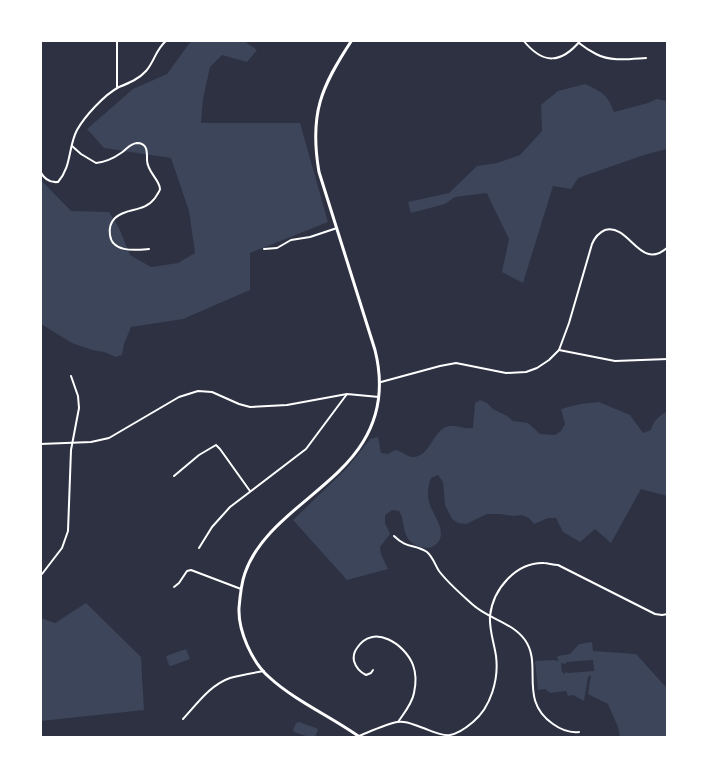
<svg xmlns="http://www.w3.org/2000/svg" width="708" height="778" font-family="Quicksand,sans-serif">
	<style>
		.green { fill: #3c4559; fill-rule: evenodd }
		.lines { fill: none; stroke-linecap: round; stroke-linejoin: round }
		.minor { stroke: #fff; stroke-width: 2 }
		.tertiary { stroke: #fff; stroke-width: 3 }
	</style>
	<rect width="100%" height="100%" fill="#2d3142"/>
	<!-- green -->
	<g class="green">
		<path d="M191 41H244L257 50 247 62 222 55 210 67 203 99 201 123H300L328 222 250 253V290L183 319 131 327 124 344 122 355 116 357 104 352 92 350 72 343 41 324V180L71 211 109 212 119 228 130 255 151 267 178 263 195 253 189 211 171 158 104 148 87 129 133 89 167 74Z"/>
		<path d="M585 84C601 91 608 95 614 112L648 103 657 99 667 101V149L644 155 578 178 571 189 553 186 523 283 502 272 509 239 491 202 487 193 455 197 445 204 411 213 408 202 449 193 477 166 497 163 520 155 542 131 541 105 558 91Z"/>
		<path d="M480 400 487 403 493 409 507 416 513 421 528 423 540 434 555 435 561 431 565 424 561 409 580 404 599 402 630 415 643 433 651 430C654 419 659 417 667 411V496L641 489 611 543 595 529 580 542 563 532 556 518H548L534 524 529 518 522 515 514 516 500 514H487L466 524 458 523 452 519 445 505 443 482 438 475 431 478C428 486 427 493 429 502 432 514 446 528 439 541 436 545 432 548 427 548 421 548 414 545 410 541 402 533 405 520 399 511L392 510 385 515V523L390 534 380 547 381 554 388 569 347 580 293 520 347 468 370 439 378 437 381 453 388 454 395 450C402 451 406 456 412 457 429 458 432 433 446 427 455 423 463 430 473 428L475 403Z"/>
		<path d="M86 603 141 657 144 710 41 721V618L55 623Z"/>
		<path d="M592 642 593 651 636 654 664 685 667 687V737H620L618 727 608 704 588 694 591 675 588 677 584 701 573 695 568 696 566 691 550 693 545 689 538 690 535 661 554 660 559 661 557 658 558 656 570 654 579 644ZM593 660 594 671 568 673 566 672 564 674 562 672 561 663 565 664 567 662Z"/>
		<path d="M186 649 190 659 171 666 169 665 166 656Z"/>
		<path d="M299 722 316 728 318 730 315 737H309L294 732 293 730 296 723Z"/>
	</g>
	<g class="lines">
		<!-- minor -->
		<g class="minor">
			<path d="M117 40V88"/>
			<path d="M523 40C543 65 561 64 581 40"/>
			<path d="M579 43C584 47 590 51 596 54 611 62 630 59 646 58"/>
			<path d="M72 146 81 154 96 163C105 162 114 158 121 153 127 149 129 144 137 143 148 143 147 153 147 160 147 172 160 180 160 189 160 191 156 196 155 198 144 213 127 207 115 218 110 223 109 229 110 235 112 253 136 250 149 249"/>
			<path d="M40 171C44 179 49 183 58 182 72 166 68 147 77 130 85 116 104 95 119 87 129 83 139 79 146 71 155 61 155 50 167 40"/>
			<path d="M264 249 277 248 291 240 310 237 337 228"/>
			<path d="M559 350 615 361 668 359"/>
			<path d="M381 382 440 366 456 363 506 373 526 372 537 368 549 360 559 350 569 323 592 244C595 237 598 233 605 230 630 223 640 273 668 247"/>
			<path d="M40 444 91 442 109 438 179 397 198 391 212 392 239 404 250 407 287 405 347 394 379 397"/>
			<path d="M174 476 199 455 216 445 220 449 250 491"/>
			<path d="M394 536C407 549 415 544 427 552 433 557 435 565 439 571 448 583 461 594 472 604 488 619 512 622 525 640 543 665 518 700 553 724 560 729 570 733 579 732"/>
			<path d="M199 548 212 527 230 507 306 449 347 394"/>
			<path d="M42 574 62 548 68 531 71 450 79 408 78 396 71 376"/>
			<path d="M174 587 179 583 187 571 191 570 241 589"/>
			<path d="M373 670 371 673 366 675C360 672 356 668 354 661 353 656 354 652 357 648 373 623 405 644 413 665 416 673 416 684 414 693 412 704 404 713 398 722"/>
			<path d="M183 719C197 704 210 685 230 678 241 675 253 673 264 671"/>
			<path d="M359 736C369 732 386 724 397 722 403 721 410 723 415 725 442 734 447 744 473 722 491 707 499 679 496 656 494 642 489 630 490 616 493 589 516 562 544 563 548 563 553 565 558 565L655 614 662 615 668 614"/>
		</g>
		<!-- tertiary -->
		<path class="tertiary" d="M352 40C321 87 309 114 319 172L375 350C383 382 381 413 363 442 333 491 264 518 245 573 241 584 240 596 239 608 238 631 252 662 269 677 295 701 332 717 361 738"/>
	</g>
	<!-- border -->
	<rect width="708" height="778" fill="none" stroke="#ffffff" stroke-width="84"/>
</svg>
